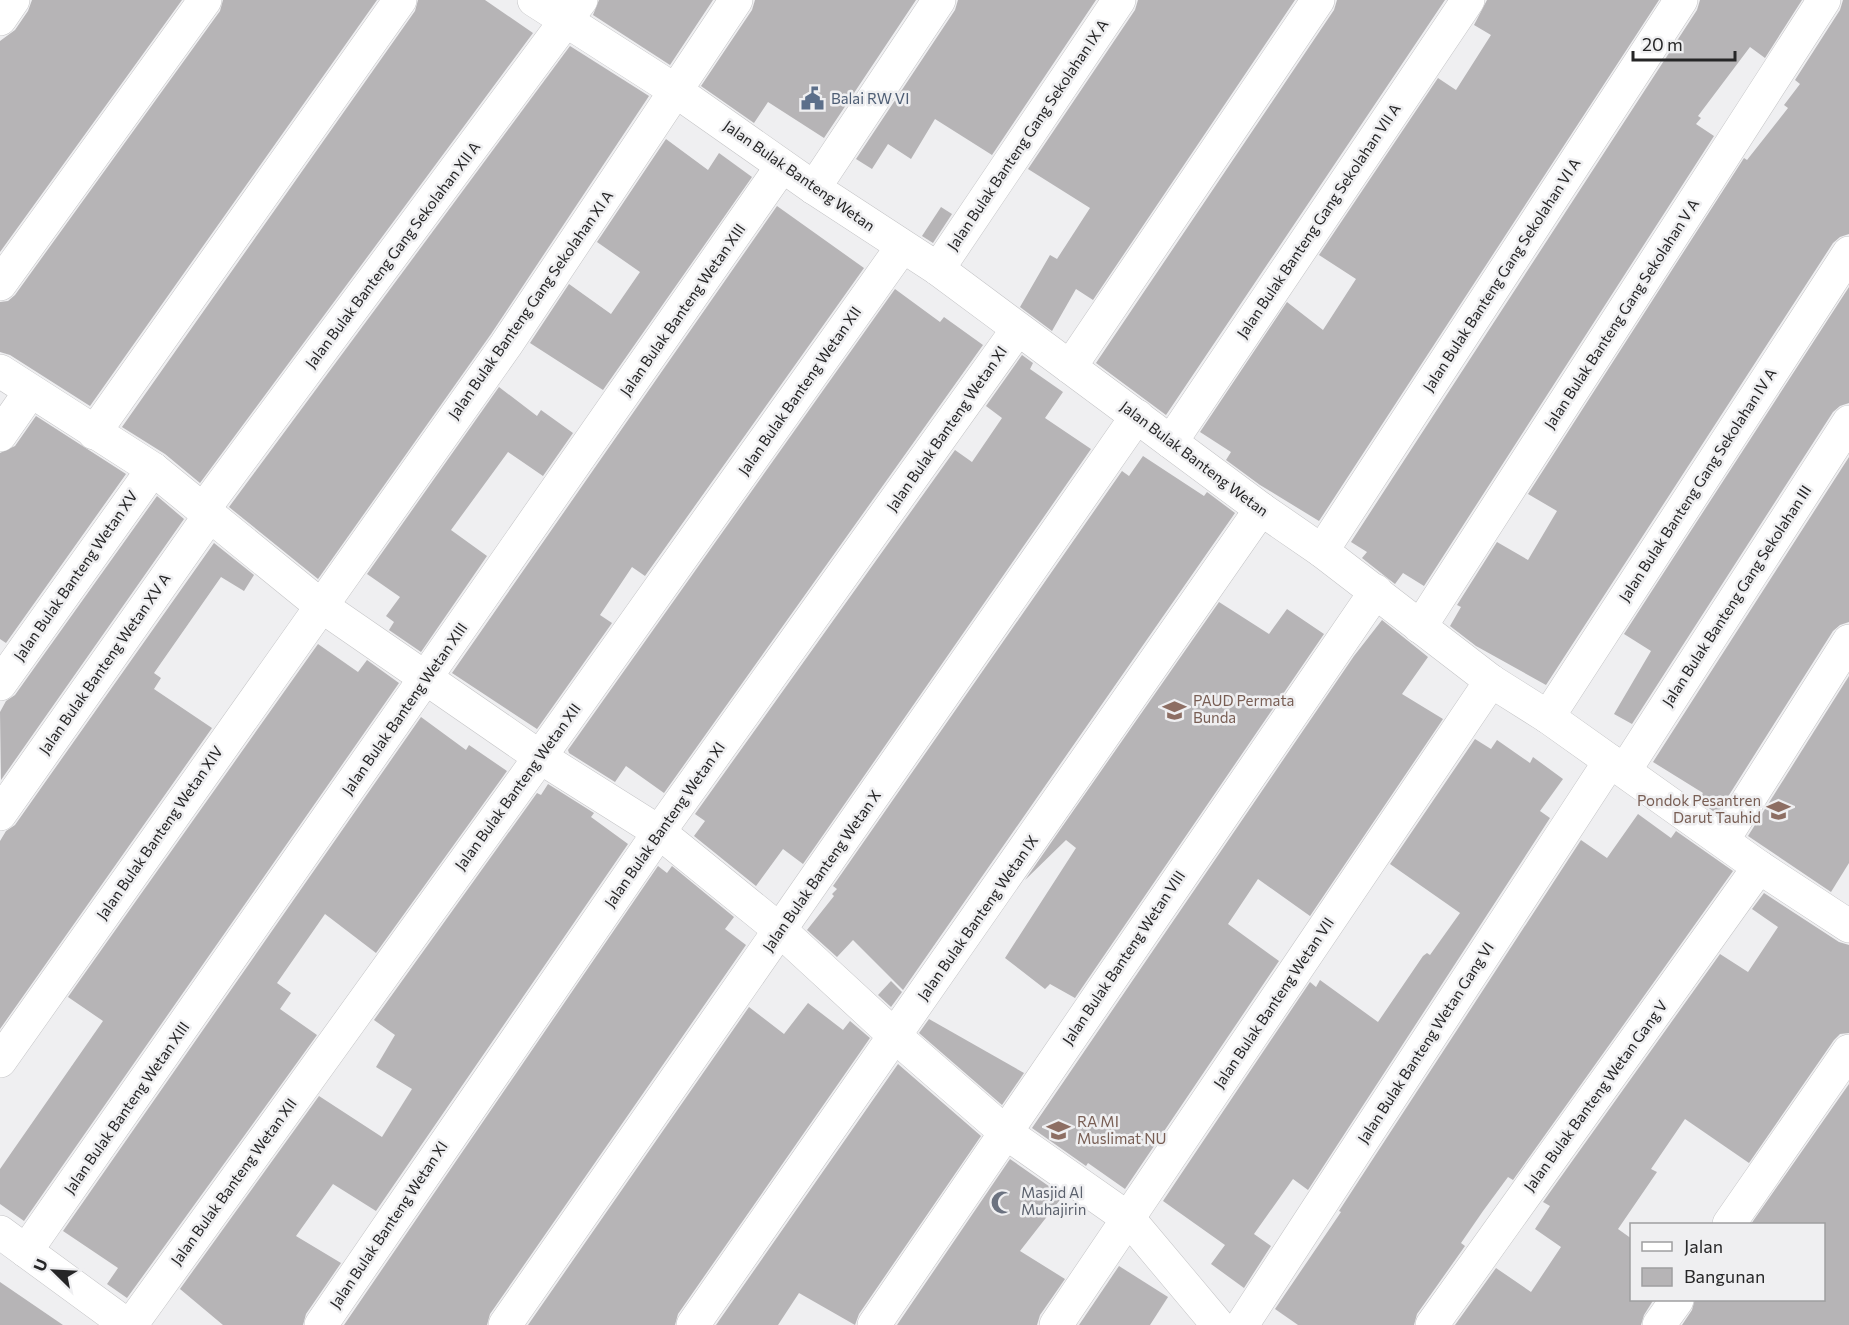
<svg xmlns="http://www.w3.org/2000/svg" width="1849" height="1325" font-family="Commissioner,sans-serif">
	<style>
		.building { fill: #b6b4b6 }
		.lines { fill: none; stroke-linecap: round; stroke-linejoin: round }
		.minor-casing { stroke: #c5c5c7; stroke-width: 34 }
		.minor { stroke: #fff; stroke-width: 33 }
		.labels { text-anchor: middle; stroke-width: 5; stroke-linejoin: round; paint-order: stroke }
		.service-label { font-size: 15px; fill: #4e5e75; stroke: #efeff1; text-anchor: start }
		.street-label { font-size: 15px; fill: #262627; stroke: #efeff1 }
		.education-label { font-size: 15px; fill: #785e54; stroke: #efeff1; text-anchor: start }
		.worship-label { font-size: 15px; fill: #5b616d; stroke: #efeff1; text-anchor: start }
	</style>
	<rect width="100%" height="100%" fill="#efeff1"/>
	<!-- building -->
	<g class="building">
		<path d="M32 0H182L0 252V41L15 30 28 11Z"/>
		<path d="M223 0H377L90 406 10 355 0 352V302L8 301 15 295 220 11Z"/>
		<path d="M418 0H485L533 33 200 483 165 454 122 427 415 11Z"/>
		<path d="M599 0H713L670 65 593 15Z"/>
		<path d="M755 0H916L824 138 768 102 754 123 701 86 752 10Z"/>
		<path d="M958 0H1096L992 155 935 119 911 159 888 144 872 169 856 159 955 10Z"/>
		<path d="M1138 0H1295L1093 300 1076 289 1052 331 1020 307 1050 255 1057 259 1090 208 1028 169 1135 10Z"/>
		<path d="M1337 0H1445L1166 415 1096 363 1334 10Z"/>
		<path d="M1487 0H1659L1319 521 1260 485 1226 460 1231 452 1200 432 1287 302 1323 330 1356 279 1319 255 1438 78 1456 90 1491 35 1474 25Z"/>
		<path d="M1700 0H1802L1765 58 1750 47 1698 116 1701 118 1696 124 1714 136 1424 586 1403 573 1395 584 1362 558 1367 552 1351 542 1697 10Z"/>
		<path d="M1843 0H1849V234L1840 237 1833 243 1546 685 1476 646 1450 626 1461 607 1457 605 1497 542 1528 560 1557 511 1528 494 1744 158 1747 160 1788 108 1784 105 1800 84 1795 80 1840 10Z"/>
		<path d="M570 46 649 96 491 334 318 579 229 507Z"/>
		<path d="M666 139 708 170 719 153 752 177 603 390 530 343 569 284 611 314 640 272 597 242Z"/>
		<path d="M777 206 864 268 645 576 632 567 600 615 612 623 537 729 452 673Z"/>
		<path d="M941 207 952 214 933 243 922 236Z"/>
		<path d="M1849 287V403L1840 406 1833 412 1632 724 1614 714 1651 651 1624 634Z"/>
		<path d="M895 289 940 322 944 317 983 345 664 793 626 766 615 782 569 753 568 750Z"/>
		<path d="M1022 355 1033 363 1030 369 1063 392 1045 418 1091 449 803 864 783 849 756 886 694 836 705 821 695 814 955 450 972 462 1002 418 986 406Z"/>
		<path d="M499 387 537 416 541 410 573 433 543 476 508 452 451 530 487 556 421 652 389 630 394 622 386 616 400 597 367 574Z"/>
		<path d="M36 416 126 474 6 643 0 639V453L15 446Z"/>
		<path d="M1143 456 1204 496 1207 492 1235 513 903 990 853 940 837 957 807 930 834 896 832 894 837 889 833 886 1122 471 1129 476Z"/>
		<path d="M1849 457V622L1840 625 1833 631 1717 814 1698 800 1703 793 1653 762Z"/>
		<path d="M157 496 184 519 1 780 0 712 6 701 15 695Z"/>
		<path d="M214 543 254 575 244 591 221 577 154 673 161 678 154 689 212 728 0 1029V841L6 831 15 825Z"/>
		<path d="M1219 602 1269 634 1287 609 1324 634 1075 998 1050 984 1045 989 1005 958 1076 848 1066 840 1025 880Z"/>
		<path d="M1382 620 1428 657 1402 694 1443 719 1310 916 1258 879 1228 924 1279 961 1125 1189 1088 1163 1086 1166 1032 1128 1354 656Z"/>
		<path d="M318 644 358 672 367 660 399 683 24 1221 0 1204V1169L103 1021 68 997Z"/>
		<path d="M1849 676V863L1831 892 1748 836Z"/>
		<path d="M421 717 466 750 469 745 507 771 376 953 325 914 277 983 291 993 280 1009 317 1035 127 1298 107 1284 118 1268 63 1231Z"/>
		<path d="M1475 739 1491 749 1497 740 1530 763 1533 757 1563 779 1540 811 1550 818 1308 1190 1293 1179 1254 1234 1271 1246 1244 1288 1211 1264 1225 1245 1163 1201 1310 982 1316 987 1320 980 1378 1022 1423 956 1427 953 1430 955 1460 913 1390 864Z"/>
		<path d="M548 784 594 813 591 817 628 844 376 1211 333 1184 296 1236 341 1263 306 1314 303 1325H223L180 1289 319 1096 382 1137 412 1089 376 1067 395 1035 374 1020 537 793 541 795Z"/>
		<path d="M1638 814 1671 838 1676 831 1733 871 1513 1180 1508 1177 1483 1211 1461 1243 1465 1246 1417 1314 1414 1325H1298L1275 1309 1341 1212 1339 1211 1581 840 1607 858Z"/>
		<path d="M658 866 667 873 672 866 734 917 725 929 746 945 490 1314 487 1325H344Z"/>
		<path d="M1764 893 1839 942 1849 945V1033L1840 1034 1834 1040 1749 1163 1685 1119 1651 1169 1657 1172 1618 1229 1632 1239V1299H1654L1644 1315 1641 1325H1455L1496 1268 1531 1292 1561 1247 1535 1229 1550 1206 1543 1202 1720 954 1748 972 1778 927 1752 909Z"/>
		<path d="M891 981 902 992 891 1007 878 995Z"/>
		<path d="M808 1003 843 1030 850 1021 870 1038 678 1314 675 1325H528L749 1007 784 1034Z"/>
		<path d="M929 1019 1024 1073 1002 1105 919 1033Z"/>
		<path d="M898 1064 981 1136 859 1314 855 1325 799 1293 778 1325H716Z"/>
		<path d="M1849 1084V1325H1682L1692 1310 1695 1299H1824V1224H1751Z"/>
		<path d="M1010 1159 1063 1196 1020 1251 1065 1279 1040 1315 1037 1325H897Z"/>
		<path d="M1119 1266 1168 1297 1150 1325H1079Z"/>
		<path d="M0 1282 63 1325H0Z"/>
	</g>
	<g class="lines">
		<defs>
			<g id="minor">
				<path d="M534 0 676 91 814 188 938 269 1261 509 1322 551 1491 681 1548 717 1759 867 1849 926"/>
				<path d="M0 19 13 0"/>
				<path d="M814 188 939 0"/>
				<path d="M938 269 1119 0"/>
				<path d="M0 284 205 0"/>
				<path d="M1070 367 1318 0"/>
				<path d="M0 371 153 469 320 605 540 757 659 832 781 931 896 1037 1005 1132 1129 1219 1218 1325"/>
				<path d="M94 433 400 0"/>
				<path d="M0 435 30 392"/>
				<path d="M1171 442 1468 0"/>
				<path d="M203 510 581 0"/>
				<path d="M1322 551 1681 0"/>
				<path d="M1420 627 1824 0"/>
				<path d="M0 684 153 469"/>
				<path d="M1548 717 1849 253"/>
				<path d="M1625 770 1849 422"/>
				<path d="M0 814 210 515"/>
				<path d="M1723 840 1849 641"/>
				<path d="M0 1061 506 345 736 0"/>
				<path d="M1729 1224 1849 1051"/>
				<path d="M0 1232 127 1325"/>
				<path d="M26 1251 782 166"/>
				<path d="M131 1325 540 757 902 247"/>
				<path d="M321 1325 659 832 1017 330"/>
				<path d="M505 1325 1137 416"/>
				<path d="M693 1325 1261 509"/>
				<path d="M874 1325 1376 591"/>
				<path d="M1056 1325 1491 681"/>
				<path d="M1242 1325 1610 761"/>
				<path d="M1432 1325 1759 867"/>
				<path d="M1659 1325 1677 1300"/>
			</g>
		</defs>
		<!-- minor casing -->
		<use href="#minor" class="minor-casing"/>
		<!-- minor -->
		<use href="#minor" class="minor"/>
	</g>
	<!-- icons -->
	<defs>
		<symbol id="civic-bare" viewBox="-9 -9 18 18"><path d="M-.6-6.5H3V-4.5H.6V-3L4-1V1h2V6H-6V1h2V-1L-.6-3ZM-1.2 2.5V6h2.4V2.5Z" fill="#5c6f8a" stroke="#efeff1" stroke-width="2.5" paint-order="stroke"/></symbol>
		<symbol id="school-bare" viewBox="-9 -9 18 18"><path d="M0-5L7-2L0 1L-7-2ZM-4 1L0 2.5L4 1V4Q0 6-4 4Z" fill="#8d6e63" stroke="#efeff1" stroke-width="2.5" paint-order="stroke"/></symbol>
		<symbol id="mosque-bare" viewBox="-9 -9 18 18"><path d="M3.5-4.9A6 6 0 1 0 3.5 4.9A5 5 0 1 1 3.5-4.9Z" fill="#6b7280" stroke="#efeff1" stroke-width="2.5" paint-order="stroke"/></symbol>
	</defs>
	<g fill-rule="evenodd">
		<use href="#civic-bare" x="796" y="82" width="33" height="33"/>
		<use href="#school-bare" x="1158" y="694" width="33" height="33"/>
		<use href="#school-bare" x="1762" y="794" width="33" height="33"/>
		<use href="#school-bare" x="1042" y="1114" width="33" height="33"/>
		<use href="#mosque-bare" x="986" y="1186" width="33" height="33"/>
	</g>
	<g class="labels">
		<!-- service labels -->
		<g class="service-label">
			<text x="831" y="104">Balai RW VI</text>
		</g>
		<!-- street labels -->
		<g class="street-label">
			<text transform="translate(1028 135) rotate(-56)" y="5">Jalan Bulak Banteng Gang Sekolahan IX A</text>
			<text transform="translate(799 176) rotate(35)" y="5">Jalan Bulak Banteng Wetan</text>
			<text transform="translate(1319 221) rotate(-56)" y="5">Jalan Bulak Banteng Gang Sekolahan VII A</text>
			<text transform="translate(393 255) rotate(-53)" y="5">Jalan Bulak Banteng Gang Sekolahan XII A</text>
			<text transform="translate(1502 275) rotate(-57)" y="5">Jalan Bulak Banteng Gang Sekolahan VI A</text>
			<text transform="translate(531 305) rotate(-55)" y="5">Jalan Bulak Banteng Gang Sekolahan XI A</text>
			<text transform="translate(683 310) rotate(-55)" y="5">Jalan Bulak Banteng Wetan XIII</text>
			<text transform="translate(1622 314) rotate(-57)" y="5">Jalan Bulak Banteng Gang Sekolahan V A</text>
			<text transform="translate(800 391) rotate(-55)" y="5">Jalan Bulak Banteng Wetan XII</text>
			<text transform="translate(947 429) rotate(-55)" y="5">Jalan Bulak Banteng Wetan XI</text>
			<text transform="translate(1194 459) rotate(37)" y="5">Jalan Bulak Banteng Wetan</text>
			<text transform="translate(1698 485) rotate(-57)" y="5">Jalan Bulak Banteng Gang Sekolahan IV A</text>
			<text transform="translate(76 576) rotate(-55)" y="5">Jalan Bulak Banteng Wetan XV</text>
			<text transform="translate(1737 596) rotate(-57)" y="5">Jalan Bulak Banteng Gang Sekolahan III</text>
			<text transform="translate(105 664) rotate(-55)" y="5">Jalan Bulak Banteng Wetan XV A</text>
			<text transform="translate(405 709) rotate(-55)" y="5">Jalan Bulak Banteng Wetan XIII</text>
			<text transform="translate(518 787) rotate(-54)" y="5">Jalan Bulak Banteng Wetan XII</text>
			<text transform="translate(665 825) rotate(-55)" y="5">Jalan Bulak Banteng Wetan XI</text>
			<text transform="translate(160 833) rotate(-55)" y="5">Jalan Bulak Banteng Wetan XIV</text>
			<text transform="translate(822 871) rotate(-55)" y="5">Jalan Bulak Banteng Wetan X</text>
			<text transform="translate(978 918) rotate(-55)" y="5">Jalan Bulak Banteng Wetan IX</text>
			<text transform="translate(1124 958) rotate(-56)" y="5">Jalan Bulak Banteng Wetan VIII</text>
			<text transform="translate(1274 1003) rotate(-56)" y="5">Jalan Bulak Banteng Wetan VII</text>
			<text transform="translate(1426 1043) rotate(-57)" y="5">Jalan Bulak Banteng Wetan Gang VI</text>
			<text transform="translate(1596 1096) rotate(-54)" y="5">Jalan Bulak Banteng Wetan Gang V</text>
			<text transform="translate(127 1108) rotate(-55)" y="5">Jalan Bulak Banteng Wetan XIII</text>
			<text transform="translate(234 1182) rotate(-54)" y="5">Jalan Bulak Banteng Wetan XII</text>
			<text transform="translate(389 1225) rotate(-56)" y="5">Jalan Bulak Banteng Wetan XI</text>
		</g>
		<!-- education labels -->
		<g class="education-label">
			<text x="1193" y="706">PAUD Permata<tspan x="1193" dy="17">Bunda</tspan></text>
			<text x="1761" y="806" text-anchor="end">Pondok Pesantren<tspan x="1761" dy="17">Darut Tauhid</tspan></text>
			<text x="1077" y="1127">RA MI<tspan x="1077" dy="17">Muslimat NU</tspan></text>
		</g>
		<!-- worship labels -->
		<g class="worship-label">
			<text x="1021" y="1198">Masjid Al<tspan x="1021" dy="17">Muhajirin</tspan></text>
		</g>
	</g>
	<!-- legend -->
	<rect x="1630" y="1223" width="195" height="78" fill="#efeff1" stroke="#9f9fa0" stroke-width="1.5"/>
	<rect x="1642" y="1242" width="30" height="9" fill="#ffffff" stroke="#9f9fa0" stroke-width="1.5"/>
	<text x="1684" y="1253" font-size="18" fill="#262627">Jalan</text>
	<rect x="1642" y="1268" width="30" height="18" fill="#b6b4b6" stroke="#9f9fa0" stroke-width="1.5"/>
	<text x="1684" y="1283" font-size="18" fill="#262627">Bangunan</text>
	<!-- north arrow -->
	<g transform="translate(54 1271) rotate(294)" stroke="#efeff1" stroke-width="4.5" paint-order="stroke">
	<path d="M0-4.5L10 22L0 15L-10 22Z" fill="#262627"/>
	<text y="-9" font-size="16" font-weight="bold" text-anchor="middle" fill="#262627">U</text>
	</g>
	<!-- scale -->
	<path d="M1633 51v9h102v-9" fill="none" stroke="#262627" stroke-width="3"/>
	<text x="1642" y="51" font-size="18" fill="#262627" stroke="#efeff1" stroke-width="4.5" paint-order="stroke">20 m</text>
</svg>
